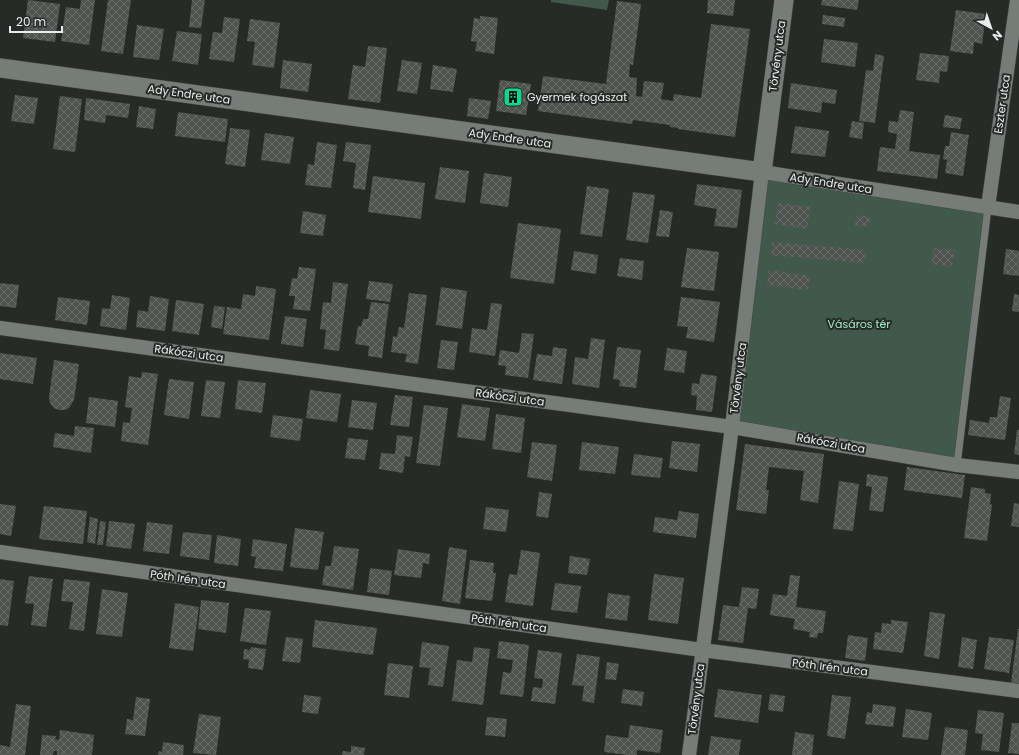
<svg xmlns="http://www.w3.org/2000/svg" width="1019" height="755" font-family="Poppins,sans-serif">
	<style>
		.park { fill: #41594b }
		.building { fill: url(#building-cross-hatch) }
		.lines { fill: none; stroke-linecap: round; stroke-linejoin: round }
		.lane-casing { stroke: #444745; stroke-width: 8 }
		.street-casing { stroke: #444745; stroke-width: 15 }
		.secondary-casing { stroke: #444745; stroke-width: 20 }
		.lane { stroke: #767c78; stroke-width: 7 }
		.street { stroke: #767c78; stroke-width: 14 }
		.secondary { stroke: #767c78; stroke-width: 19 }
		.labels { text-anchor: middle; stroke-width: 4; stroke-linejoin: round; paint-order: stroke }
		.street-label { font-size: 11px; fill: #eaedeb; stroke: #262b28 }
		.poi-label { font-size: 11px; fill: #eaedeb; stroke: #262b28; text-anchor: start }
		.park-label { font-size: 11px; fill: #a5eac2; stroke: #262b28 }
	</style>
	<defs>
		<pattern id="building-cross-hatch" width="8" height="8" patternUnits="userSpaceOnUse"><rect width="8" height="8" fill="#4f5451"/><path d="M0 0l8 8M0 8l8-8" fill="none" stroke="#686d6a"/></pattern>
	</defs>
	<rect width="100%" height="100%" fill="#262b28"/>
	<!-- park -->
	<g class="park">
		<path d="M551 0H609L607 10 551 2Z"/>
		<path d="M762 172 988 207 957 465 732 427Z"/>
	</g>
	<!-- building -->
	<g class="building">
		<path d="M28 0 60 4 55 42 23 38Z"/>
		<path d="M81 0H95L89 45 61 41 66 7 80 9Z"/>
		<path d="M108 0H131L123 54 101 51Z"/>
		<path d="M192 0H205L201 28 189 27Z"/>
		<path d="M708 0H735L733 16 707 13Z"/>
		<path d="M822 0H859L857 10 821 5Z"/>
		<path d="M617 1 641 4 633 65 630 64 629 77 637 78 636 96 642 97 644 81 664 83 661 99 673 101 674 94 701 98 711 24 750 29 735 137 678 129V128L670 127V125L633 120 632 124 538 111 543 76 606 84Z"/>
		<path d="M956 10 986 14 982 44 974 42 973 54 950 51Z"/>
		<path d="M823 15 845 18 844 27 822 24Z"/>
		<path d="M480 16 498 18 494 54 475 51 477 42 471 41 474 18 480 19Z"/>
		<path d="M224 17 240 19 234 62 209 59 213 32 222 33Z"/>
		<path d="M250 19 280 23 274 68 252 65 255 42 247 41Z"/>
		<path d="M137 25 164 29 159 60 133 57Z"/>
		<path d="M177 31 202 34 198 65 172 61Z"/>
		<path d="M824 39 858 43 855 67 821 62Z"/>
		<path d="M368 46 387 48 380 103 348 99 353 65 365 67Z"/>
		<path d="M920 53 949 56 947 72 940 71 939 83 916 80Z"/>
		<path d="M875 54 884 56 875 123 859 121 866 70 873 71Z"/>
		<path d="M283 60 312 64 308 92 280 88Z"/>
		<path d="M402 60 422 63 417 94 397 91Z"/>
		<path d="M433 65 457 69 453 92 430 89Z"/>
		<path d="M500 80 531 84 526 115 496 111Z"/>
		<path d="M791 83 837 90 835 104 822 102 821 113 788 108Z"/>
		<path d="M15 95 38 98 34 124 11 121Z"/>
		<path d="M60 96 82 99 75 152 53 149Z"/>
		<path d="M86 98 130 104 128 118 106 115 105 123 84 120Z"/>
		<path d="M469 98 491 101 488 119 467 116Z"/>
		<path d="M139 106 156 109 153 129 136 127Z"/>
		<path d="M900 110 914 112 909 151 940 155 937 179 877 171 880 147 895 149 897 134 888 132 889 121 898 122Z"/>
		<path d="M178 112 228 119 225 142 175 136Z"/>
		<path d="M945 115 962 118 960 129 943 127Z"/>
		<path d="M852 121 864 123 862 139 849 137Z"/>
		<path d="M795 126 829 131 825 157 791 153Z"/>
		<path d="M230 128 250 130 245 167 225 164Z"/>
		<path d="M951 132 969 135 963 176 945 173 947 160 943 159 945 146H949Z"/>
		<path d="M265 133 294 137 290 164 261 160Z"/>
		<path d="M317 142 337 145 331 188 305 185 308 164 314 165Z"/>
		<path d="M346 142 371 145 365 190 353 188 356 163 343 161Z"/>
		<path d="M440 167 469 171 465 203 435 199Z"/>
		<path d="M484 173 512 177 508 207 480 203Z"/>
		<path d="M373 176 425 183 421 219 368 212Z"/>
		<path d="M697 184 742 190 737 228 714 226 717 209 694 205Z"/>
		<path d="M587 186 609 189 602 237 580 234Z"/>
		<path d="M633 192 655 195 648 243 626 240Z"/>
		<path d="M778 203 810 207 807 229 775 224Z"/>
		<path d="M660 210 673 212 669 237 656 236Z"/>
		<path d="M303 211 326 215 323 236 300 233Z"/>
		<path d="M857 215 870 217 869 227 855 225Z"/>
		<path d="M518 223 561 229 554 284 510 278Z"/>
		<path d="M772 242 866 250 865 263 771 255Z"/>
		<path d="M687 248 719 252 714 291 681 287Z"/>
		<path d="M934 248 955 250 952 267 931 264Z"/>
		<path d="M1006 249 1019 251V276L1003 274Z"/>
		<path d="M574 251 598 255 596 274 571 270Z"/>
		<path d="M620 258 644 261 642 280 617 276Z"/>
		<path d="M299 267 316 269 310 311 293 309 295 296H289L292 278 297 279Z"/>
		<path d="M769 270 810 276 808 290 767 285Z"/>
		<path d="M369 281 393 284 390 302 366 299Z"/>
		<path d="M333 282 348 284 339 351 324 349 326 330 320 329 323 302 331 303Z"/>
		<path d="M0 283 19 285 16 308 0 306Z"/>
		<path d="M256 286 276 289 269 340 223 334 227 307 241 309 243 294 255 296Z"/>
		<path d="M441 287 467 291 462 329 436 325Z"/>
		<path d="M409 293 427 295 418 364 405 362 407 354 391 352 393 336 397 337 399 327 404 328Z"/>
		<path d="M1014 294 1019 295V312L1012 311Z"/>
		<path d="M112 295 130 298 126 330 100 326 102 308 110 309Z"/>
		<path d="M150 296 169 299 165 331 136 327 138 310 148 312Z"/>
		<path d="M58 297 90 301 87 325 55 320Z"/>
		<path d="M681 297 720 302 714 342 686 338 688 327 677 326Z"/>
		<path d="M176 300 204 304 199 335 172 331Z"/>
		<path d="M371 302 389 304 382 358 368 356 369 346 355 344 358 326 361 327 363 319H368Z"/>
		<path d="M491 303 502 304 495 356 469 352 472 328 487 330Z"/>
		<path d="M214 306 225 307 222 329 211 327Z"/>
		<path d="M285 316 307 319 303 347 281 344Z"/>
		<path d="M522 333 534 334 528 378 505 375 506 366 498 365 500 350 519 353Z"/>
		<path d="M591 338 605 340 599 388 572 384 575 357 588 359Z"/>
		<path d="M441 340 458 342 454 370 437 368Z"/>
		<path d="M553 347 567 349 562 384 533 380 537 354 552 356Z"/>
		<path d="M617 347 641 350 636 388 619 386 620 380 613 379Z"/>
		<path d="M667 348 687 351 684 373 664 370Z"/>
		<path d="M0 353 37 358 33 384 0 379Z"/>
		<path d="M54 360 79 364 74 400 69 408 64 410H59L54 408 50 403 49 397Z"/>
		<path d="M142 372 158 374 148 445 121 441 123 422 130 423 132 408 125 407 129 376 141 378Z"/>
		<path d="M701 374 717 376 712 412 696 410 697 396 691 395 692 383 699 384Z"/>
		<path d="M169 379 194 382 189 419 164 415Z"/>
		<path d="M206 380 225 382 220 418 201 416Z"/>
		<path d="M238 380 266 383 262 413 235 409Z"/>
		<path d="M310 390 341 394 337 422 306 418Z"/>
		<path d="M395 395 413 397 409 427 390 425Z"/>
		<path d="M1000 396 1011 398 1005 440 968 435 970 420 989 423 990 417H997Z"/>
		<path d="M89 397 118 401 115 427 86 423Z"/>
		<path d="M352 400 377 403 373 430 348 427Z"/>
		<path d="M462 404 490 408 485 441 457 437Z"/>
		<path d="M424 405 448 408 440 466 416 463Z"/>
		<path d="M496 414 525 418 521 453 492 449Z"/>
		<path d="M273 415 303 419 300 441 270 437Z"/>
		<path d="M75 426 94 428 91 453 53 447 55 433 74 436Z"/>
		<path d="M1017 430H1019V455L1014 454Z"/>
		<path d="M397 435 413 437 410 457 405 456 403 473 379 469 381 453 395 454Z"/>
		<path d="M348 438 368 440 365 460 345 458Z"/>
		<path d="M672 441 700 444 697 472 669 468Z"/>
		<path d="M532 442 557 445 552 481 527 477Z"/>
		<path d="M582 442 619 447 615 474 579 470Z"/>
		<path d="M745 444 824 454 818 503 800 500 804 471 769 467 766 490H769L766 514 736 510Z"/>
		<path d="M634 454 663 458 660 478 631 475Z"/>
		<path d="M907 467 965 475 962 498 904 490Z"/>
		<path d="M867 474 888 477 883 512 869 510 872 487 866 486Z"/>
		<path d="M839 481 859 484 853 531 833 529Z"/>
		<path d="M971 487 985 489V493L991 494 990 504 992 505 987 541 964 538Z"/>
		<path d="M539 492 552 494 548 518 536 516Z"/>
		<path d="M1014 503 1019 504V527L1011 526Z"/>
		<path d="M0 504 16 506 11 536 0 534Z"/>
		<path d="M44 506 87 511 83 544 39 539Z"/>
		<path d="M486 507 509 510 506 532 483 529Z"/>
		<path d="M679 511 699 514 696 538 653 532 655 517 677 520Z"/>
		<path d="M90 517 98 519 95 544 87 542Z"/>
		<path d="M100 521 106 522 103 545H97Z"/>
		<path d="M109 521 135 524 131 549 106 546Z"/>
		<path d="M147 522 173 525 169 554 143 551Z"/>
		<path d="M295 528 324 532 318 570 290 567Z"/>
		<path d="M183 532 212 535 209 560 180 556Z"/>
		<path d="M217 535 241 539 238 566 214 563Z"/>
		<path d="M253 539 287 544 283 571 254 568 256 557 251 556Z"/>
		<path d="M334 546 359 549 353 590 322 585 325 566H331Z"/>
		<path d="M449 547 467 550 460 604 442 601Z"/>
		<path d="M398 549 430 554 429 564 423 563 421 578 394 575Z"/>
		<path d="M521 550 540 553 533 606 505 602 509 574 517 575Z"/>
		<path d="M570 556 590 559 587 575 568 573Z"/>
		<path d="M470 560 494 563 493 573H496L492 601 465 598Z"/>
		<path d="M370 568 392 571 389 595 367 592Z"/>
		<path d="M654 574 684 578 678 624 648 620Z"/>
		<path d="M790 575 800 576 796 607 826 611 823 633H818L817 638 809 637 810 632 793 629 795 619 770 615 773 594 787 596Z"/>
		<path d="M29 576 53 579 46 627 31 625 34 604 25 603Z"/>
		<path d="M0 579 14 581 8 626 0 625Z"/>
		<path d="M64 579 90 582 84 631 69 629 73 602 61 601Z"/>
		<path d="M555 583 581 586 577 613 551 610Z"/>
		<path d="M742 587 759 589 756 609 748 608 743 643 718 640 723 605 739 607Z"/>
		<path d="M102 589 128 593 122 637 96 634Z"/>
		<path d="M608 593 630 596 627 621 605 618Z"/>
		<path d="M201 600 229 603 226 633 198 629Z"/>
		<path d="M175 603 199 607 193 651 169 648Z"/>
		<path d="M245 608 271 611 266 645 240 641Z"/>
		<path d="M930 612 945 614 939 659 924 656Z"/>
		<path d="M315 620 377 628 373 655 312 647Z"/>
		<path d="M891 620 908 622 903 653 873 649 875 632 881 633 882 623 891 624Z"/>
		<path d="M1018 629H1019V684L1011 683Z"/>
		<path d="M848 635 868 638 865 661 845 658Z"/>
		<path d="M286 637 303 639 300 663 282 661Z"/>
		<path d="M962 637 977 640 973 669 958 667Z"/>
		<path d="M989 637 1014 640 1009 673 984 669Z"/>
		<path d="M499 641 529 645 523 697 500 694 503 672 511 673 513 660 497 658Z"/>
		<path d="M422 642 449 646 443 687 428 685 430 668 419 667Z"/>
		<path d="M251 647 266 649 263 670 248 668 249 660 243 659 244 649 250 650Z"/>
		<path d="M474 647 490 649 483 705 452 701 457 660 472 662Z"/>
		<path d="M538 650 562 653 555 704 531 701 533 687 542 688 543 679 534 678Z"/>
		<path d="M577 654 600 657 594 703 582 701 584 686 572 685Z"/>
		<path d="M607 662 619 664 616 680 605 679Z"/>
		<path d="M388 663 413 666 409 698 384 695Z"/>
		<path d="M623 689 644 692 642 706 621 703Z"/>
		<path d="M718 689 762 695 758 723 714 717Z"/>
		<path d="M770 694 785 696 783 712 768 710Z"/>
		<path d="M304 695 321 697 318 714 302 712Z"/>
		<path d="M832 695 851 697 845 739 827 736Z"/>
		<path d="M136 697 150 699 145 736 125 734 127 719 133 720Z"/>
		<path d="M16 704 31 706 25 755H0V745L10 747Z"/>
		<path d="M873 704 896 707 893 727 865 724 867 712 872 713Z"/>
		<path d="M906 709 932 713 928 740 902 737Z"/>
		<path d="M978 710 1004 713 999 752 981 750 983 734 975 733Z"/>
		<path d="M199 714 221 717 216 755 193 753Z"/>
		<path d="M487 717 507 719 505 737 485 735Z"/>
		<path d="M1012 723H1019V754L1008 753Z"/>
		<path d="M630 725 663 730 660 753 637 750V755H628L604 752 606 735 628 738Z"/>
		<path d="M945 727 968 730 965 755H941Z"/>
		<path d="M60 730 94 735 92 755H57V751H54L53 755H40L42 735 56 736 55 739 59 740Z"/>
		<path d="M795 732 814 735 812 755H792Z"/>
		<path d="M711 736 741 740 739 755H708Z"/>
		<path d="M163 742 184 745 183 755H158L159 751 162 752Z"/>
		<path d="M351 746 365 748 364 755H342L343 751 351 752Z"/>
	</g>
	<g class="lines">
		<defs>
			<path id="lane" d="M957 465 988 207"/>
			<g id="street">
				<path d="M988 207 1017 0"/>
				<path d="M0 328 732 427 957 465 1019 472"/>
				<path d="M0 552 702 650 1019 691"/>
				<path d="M689 755 732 427 762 172 1019 212"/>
			</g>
			<path id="secondary" d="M0 68 762 172 784 0"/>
		</defs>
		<!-- lane casing -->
		<use href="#lane" class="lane-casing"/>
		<!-- street casing -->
		<use href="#street" class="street-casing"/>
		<!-- secondary casing -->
		<use href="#secondary" class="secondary-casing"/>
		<!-- lane -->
		<use href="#lane" class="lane"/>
		<!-- street -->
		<use href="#street" class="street"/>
		<!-- secondary -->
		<use href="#secondary" class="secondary"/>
	</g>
	<!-- icons -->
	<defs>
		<symbol id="building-square" viewBox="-11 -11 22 22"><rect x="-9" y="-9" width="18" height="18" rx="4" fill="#0bd98b" stroke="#262b28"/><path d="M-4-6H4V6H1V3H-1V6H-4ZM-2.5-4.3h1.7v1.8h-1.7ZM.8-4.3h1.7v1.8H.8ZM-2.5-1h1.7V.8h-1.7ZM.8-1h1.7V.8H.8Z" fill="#111"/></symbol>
	</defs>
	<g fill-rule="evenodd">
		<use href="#building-square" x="502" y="86" width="22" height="22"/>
	</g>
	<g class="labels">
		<!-- street labels -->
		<g class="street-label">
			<text transform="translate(777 56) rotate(-83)" y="4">Törvény utca</text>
			<text transform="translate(189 94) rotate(8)" y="4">Ady Endre utca</text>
			<text transform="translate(1002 104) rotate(-82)" y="4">Eszter utca</text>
			<text transform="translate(510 138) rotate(8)" y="4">Ady Endre utca</text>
			<text transform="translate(831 183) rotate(9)" y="4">Ady Endre utca</text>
			<text transform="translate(189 353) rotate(8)" y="4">Rákóczi utca</text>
			<text transform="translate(738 378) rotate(-83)" y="4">Törvény utca</text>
			<text transform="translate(510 397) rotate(8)" y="4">Rákóczi utca</text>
			<text transform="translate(831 443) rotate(10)" y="4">Rákóczi utca</text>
			<text transform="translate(188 579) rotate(8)" y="4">Póth Irén utca</text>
			<text transform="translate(509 623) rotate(8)" y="4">Póth Irén utca</text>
			<text transform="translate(830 667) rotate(7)" y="4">Póth Irén utca</text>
			<text transform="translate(696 699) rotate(-83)" y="4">Törvény utca</text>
		</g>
		<!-- poi labels -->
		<g class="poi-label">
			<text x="527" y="101">Gyermek fogászat</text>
		</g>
		<!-- park labels -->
		<g class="park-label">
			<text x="859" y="328">Vásáros tér</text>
		</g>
	</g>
	<!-- north arrow -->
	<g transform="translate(991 28) rotate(140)" stroke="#262b28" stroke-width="3" paint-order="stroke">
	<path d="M0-3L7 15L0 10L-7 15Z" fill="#eaedeb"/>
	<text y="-6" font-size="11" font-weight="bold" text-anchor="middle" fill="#eaedeb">N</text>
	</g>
	<!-- scale -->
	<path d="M10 26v6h52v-6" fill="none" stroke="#eaedeb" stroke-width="2"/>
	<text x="16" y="26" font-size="12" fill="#eaedeb" stroke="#262b28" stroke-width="3" paint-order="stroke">20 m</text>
</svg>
